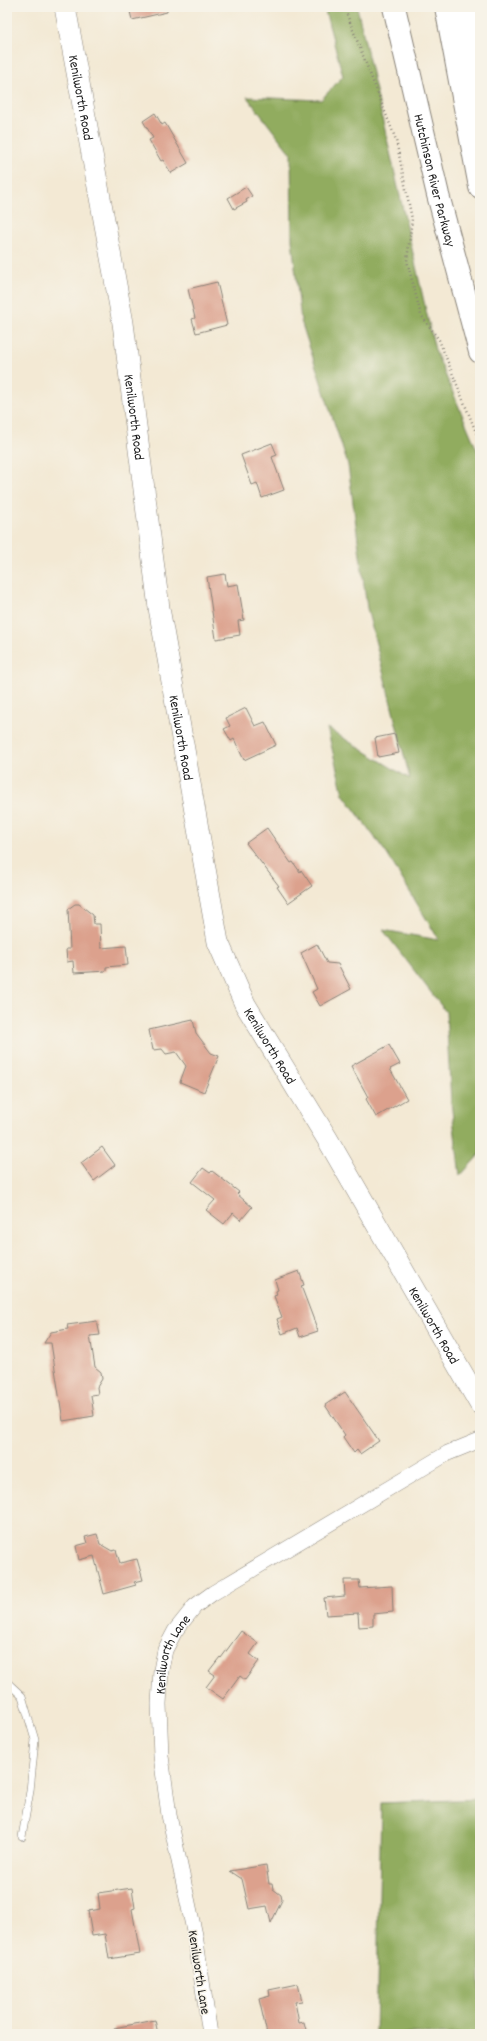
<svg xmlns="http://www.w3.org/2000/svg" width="487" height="2041" font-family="Dekko,sans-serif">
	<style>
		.forest { fill: #91ac5e; stroke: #56643d }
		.building { fill: #dca18d }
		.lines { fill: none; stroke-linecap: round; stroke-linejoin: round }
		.lane-casing { stroke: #888278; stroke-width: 8 }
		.street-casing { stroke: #888278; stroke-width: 16 }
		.secondary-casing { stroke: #888278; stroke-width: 22 }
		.highway-casing { stroke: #888278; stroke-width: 24 }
		.path { stroke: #888278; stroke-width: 2.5; stroke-dasharray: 1 3; stroke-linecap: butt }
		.lane { stroke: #fff; stroke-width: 7 }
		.street { stroke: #fff; stroke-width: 15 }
		.secondary { stroke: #fff; stroke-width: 21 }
		.highway { stroke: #fff; stroke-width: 22 }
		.labels { text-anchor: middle; stroke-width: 3; stroke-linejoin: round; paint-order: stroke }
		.street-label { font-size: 14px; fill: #1c1c1c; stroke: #f7f3e8 }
	</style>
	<rect width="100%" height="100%" fill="#f7f3e8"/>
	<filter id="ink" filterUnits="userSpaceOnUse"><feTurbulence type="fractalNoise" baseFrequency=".025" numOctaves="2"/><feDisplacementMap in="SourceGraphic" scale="8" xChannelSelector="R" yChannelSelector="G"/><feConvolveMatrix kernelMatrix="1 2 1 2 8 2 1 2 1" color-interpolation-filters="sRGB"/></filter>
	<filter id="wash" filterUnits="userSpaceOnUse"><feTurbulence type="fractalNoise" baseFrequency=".012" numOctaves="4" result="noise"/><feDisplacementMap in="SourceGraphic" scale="16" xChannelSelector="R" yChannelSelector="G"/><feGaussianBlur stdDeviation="0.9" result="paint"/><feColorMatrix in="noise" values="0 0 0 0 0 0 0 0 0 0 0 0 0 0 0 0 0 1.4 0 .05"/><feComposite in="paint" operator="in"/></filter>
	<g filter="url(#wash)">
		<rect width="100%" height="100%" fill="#f3e9d4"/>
		<!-- forest -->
		<g class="forest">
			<path d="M324 7H357L435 350 480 457V1154L460 1176 451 1102 446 1012 383 930 439 940 387 854 343 794 327 728 410 779 367 608 348 465 301 321 292 240 291 154 247 97 321 100 343 76Z"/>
			<path d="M480 1799V2034H376L381 1803Z"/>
		</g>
		<g id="blocks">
			<!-- building -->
			<g class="building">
				<path d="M129 7H167V12L132 20Z"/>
				<path d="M155 113 162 125 165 123 188 163 171 173 163 160 161 161 149 140 153 138 143 121Z"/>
				<path d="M246 187 252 196 246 200 247 202 234 209 228 198Z"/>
				<path d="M217 282 227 325 196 333 192 319 195 318 188 289Z"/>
				<path d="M272 443 277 455 272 457 284 490 262 498 257 483 252 485 241 455Z"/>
				<path d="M225 574 227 586 238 584 244 620 238 621 240 635 216 639 207 577Z"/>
				<path d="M246 708 255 726 265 722 276 745 244 760 234 739 231 741 224 729 230 726 226 718Z"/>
				<path d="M395 734 399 753 378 757 375 738Z"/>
				<path d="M267 828 291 863 293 862 300 872 301 870 312 886 288 903 277 887 279 886 246 843Z"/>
				<path d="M75 904H79L93 915 94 924H100L101 948 126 946 128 965 106 967V971L74 973 73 961 67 962 66 949H70L68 909Z"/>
				<path d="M317 944 327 963 338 964 351 989 320 1006 312 992 317 989 301 953Z"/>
				<path d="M193 1020 196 1033 211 1053 219 1056 204 1092 180 1082 186 1066 176 1052 166 1054 162 1049 153 1050 149 1030Z"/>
				<path d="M389 1045 400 1064 390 1069 407 1099 376 1117 366 1099 368 1097 351 1066Z"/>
				<path d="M102 1147 115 1165 94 1181 81 1163Z"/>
				<path d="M203 1168 210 1173 212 1171 239 1192 237 1194 252 1207 241 1220 233 1213 224 1224 206 1210 215 1200 192 1182Z"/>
				<path d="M299 1271 304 1285 301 1286 318 1331 300 1337 297 1328 282 1334 277 1319 282 1317 274 1296 277 1295 276 1291 278 1290 275 1280Z"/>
				<path d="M97 1321 100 1335 90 1336 95 1367 101 1372 102 1379 97 1387 98 1394 91 1395 94 1416 63 1421 51 1343H44L51 1332 68 1329 67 1325Z"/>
				<path d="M345 1392 379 1441 360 1454 357 1450 354 1453 343 1437 345 1435 325 1405Z"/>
				<path d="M97 1534 100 1544 112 1551 116 1550 120 1563 137 1559 143 1580 134 1582 136 1585 104 1594 94 1556 79 1560 76 1546 87 1543 85 1537Z"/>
				<path d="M344 1580H359L360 1588 392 1586 393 1612 373 1614V1626L359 1627 358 1613 326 1615 324 1598 345 1596Z"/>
				<path d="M241 1631 258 1643 250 1654 259 1661 245 1680 240 1676 223 1699 206 1687 215 1675 209 1671 220 1657 221 1658Z"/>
				<path d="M266 1865 269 1884H272L273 1889 281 1895 282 1900 271 1923 267 1906 249 1909 242 1879 230 1871Z"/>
				<path d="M132 1888 135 1908 132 1909 140 1954 109 1959 105 1934 92 1936 88 1911 100 1909 98 1893Z"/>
				<path d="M298 1984 302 2001 295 2002 299 2023 304 2022 307 2034H267L259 1999 270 1996 269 1990Z"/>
				<path d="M155 2020 158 2034H114V2028Z"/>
			</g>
		</g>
	</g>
	<g filter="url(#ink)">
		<use href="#blocks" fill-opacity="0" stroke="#888278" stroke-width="1"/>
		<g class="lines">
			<defs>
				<path id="lane" d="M7 1682 22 1696 35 1740 30 1791 22 1837"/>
				<g id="street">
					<path id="s1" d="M210 2034 195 1935 169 1815 161 1756 159 1704 161 1670 165 1650 175 1631 195 1606 213 1593 448 1453 480 1440"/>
				</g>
				<g id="secondary">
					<path id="s2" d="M65 7 123 323 159 608 218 942 245 1004 328 1140 480 1404"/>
				</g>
				<g id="highway">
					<path id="s3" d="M394 7 438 195 480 352"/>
					<path d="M446 7 480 187"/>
					<path d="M467 7 480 111"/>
				</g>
			</defs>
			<!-- lane casing -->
			<use href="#lane" class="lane-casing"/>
			<!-- street casing -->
			<use href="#street" class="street-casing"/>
			<!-- secondary casing -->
			<use href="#secondary" class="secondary-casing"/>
			<!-- highway casing -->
			<use href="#highway" class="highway-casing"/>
			<!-- path -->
			<path class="path" d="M344 7 396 140 412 219 407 261 421 315 439 340 480 442"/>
			<!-- lane -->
			<use href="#lane" class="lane"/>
			<!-- street -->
			<use href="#street" class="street"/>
			<!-- secondary -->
			<use href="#secondary" class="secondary"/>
			<!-- highway -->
			<use href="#highway" class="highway"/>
		</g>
	</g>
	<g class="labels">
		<!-- street labels -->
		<g class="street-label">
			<text dy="5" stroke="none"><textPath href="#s2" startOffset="92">Kenilworth Road</textPath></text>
			<text dy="5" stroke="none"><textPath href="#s3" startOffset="178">Hutchinson River Parkway</textPath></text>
			<text dy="5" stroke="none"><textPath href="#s2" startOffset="416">Kenilworth Road</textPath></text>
			<text dy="5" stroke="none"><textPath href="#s2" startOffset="740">Kenilworth Road</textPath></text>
			<text dy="5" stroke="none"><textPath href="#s2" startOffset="1064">Kenilworth Road</textPath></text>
			<text dy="5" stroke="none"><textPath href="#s2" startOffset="1388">Kenilworth Road</textPath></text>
			<text dy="5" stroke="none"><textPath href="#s1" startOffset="387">Kenilworth Lane</textPath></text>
			<text transform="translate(200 1972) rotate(81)" y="5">Kenilworth Lane</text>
		</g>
	</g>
	<!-- margin -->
	<rect width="487" height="2041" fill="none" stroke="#f7f3e8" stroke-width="24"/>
</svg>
